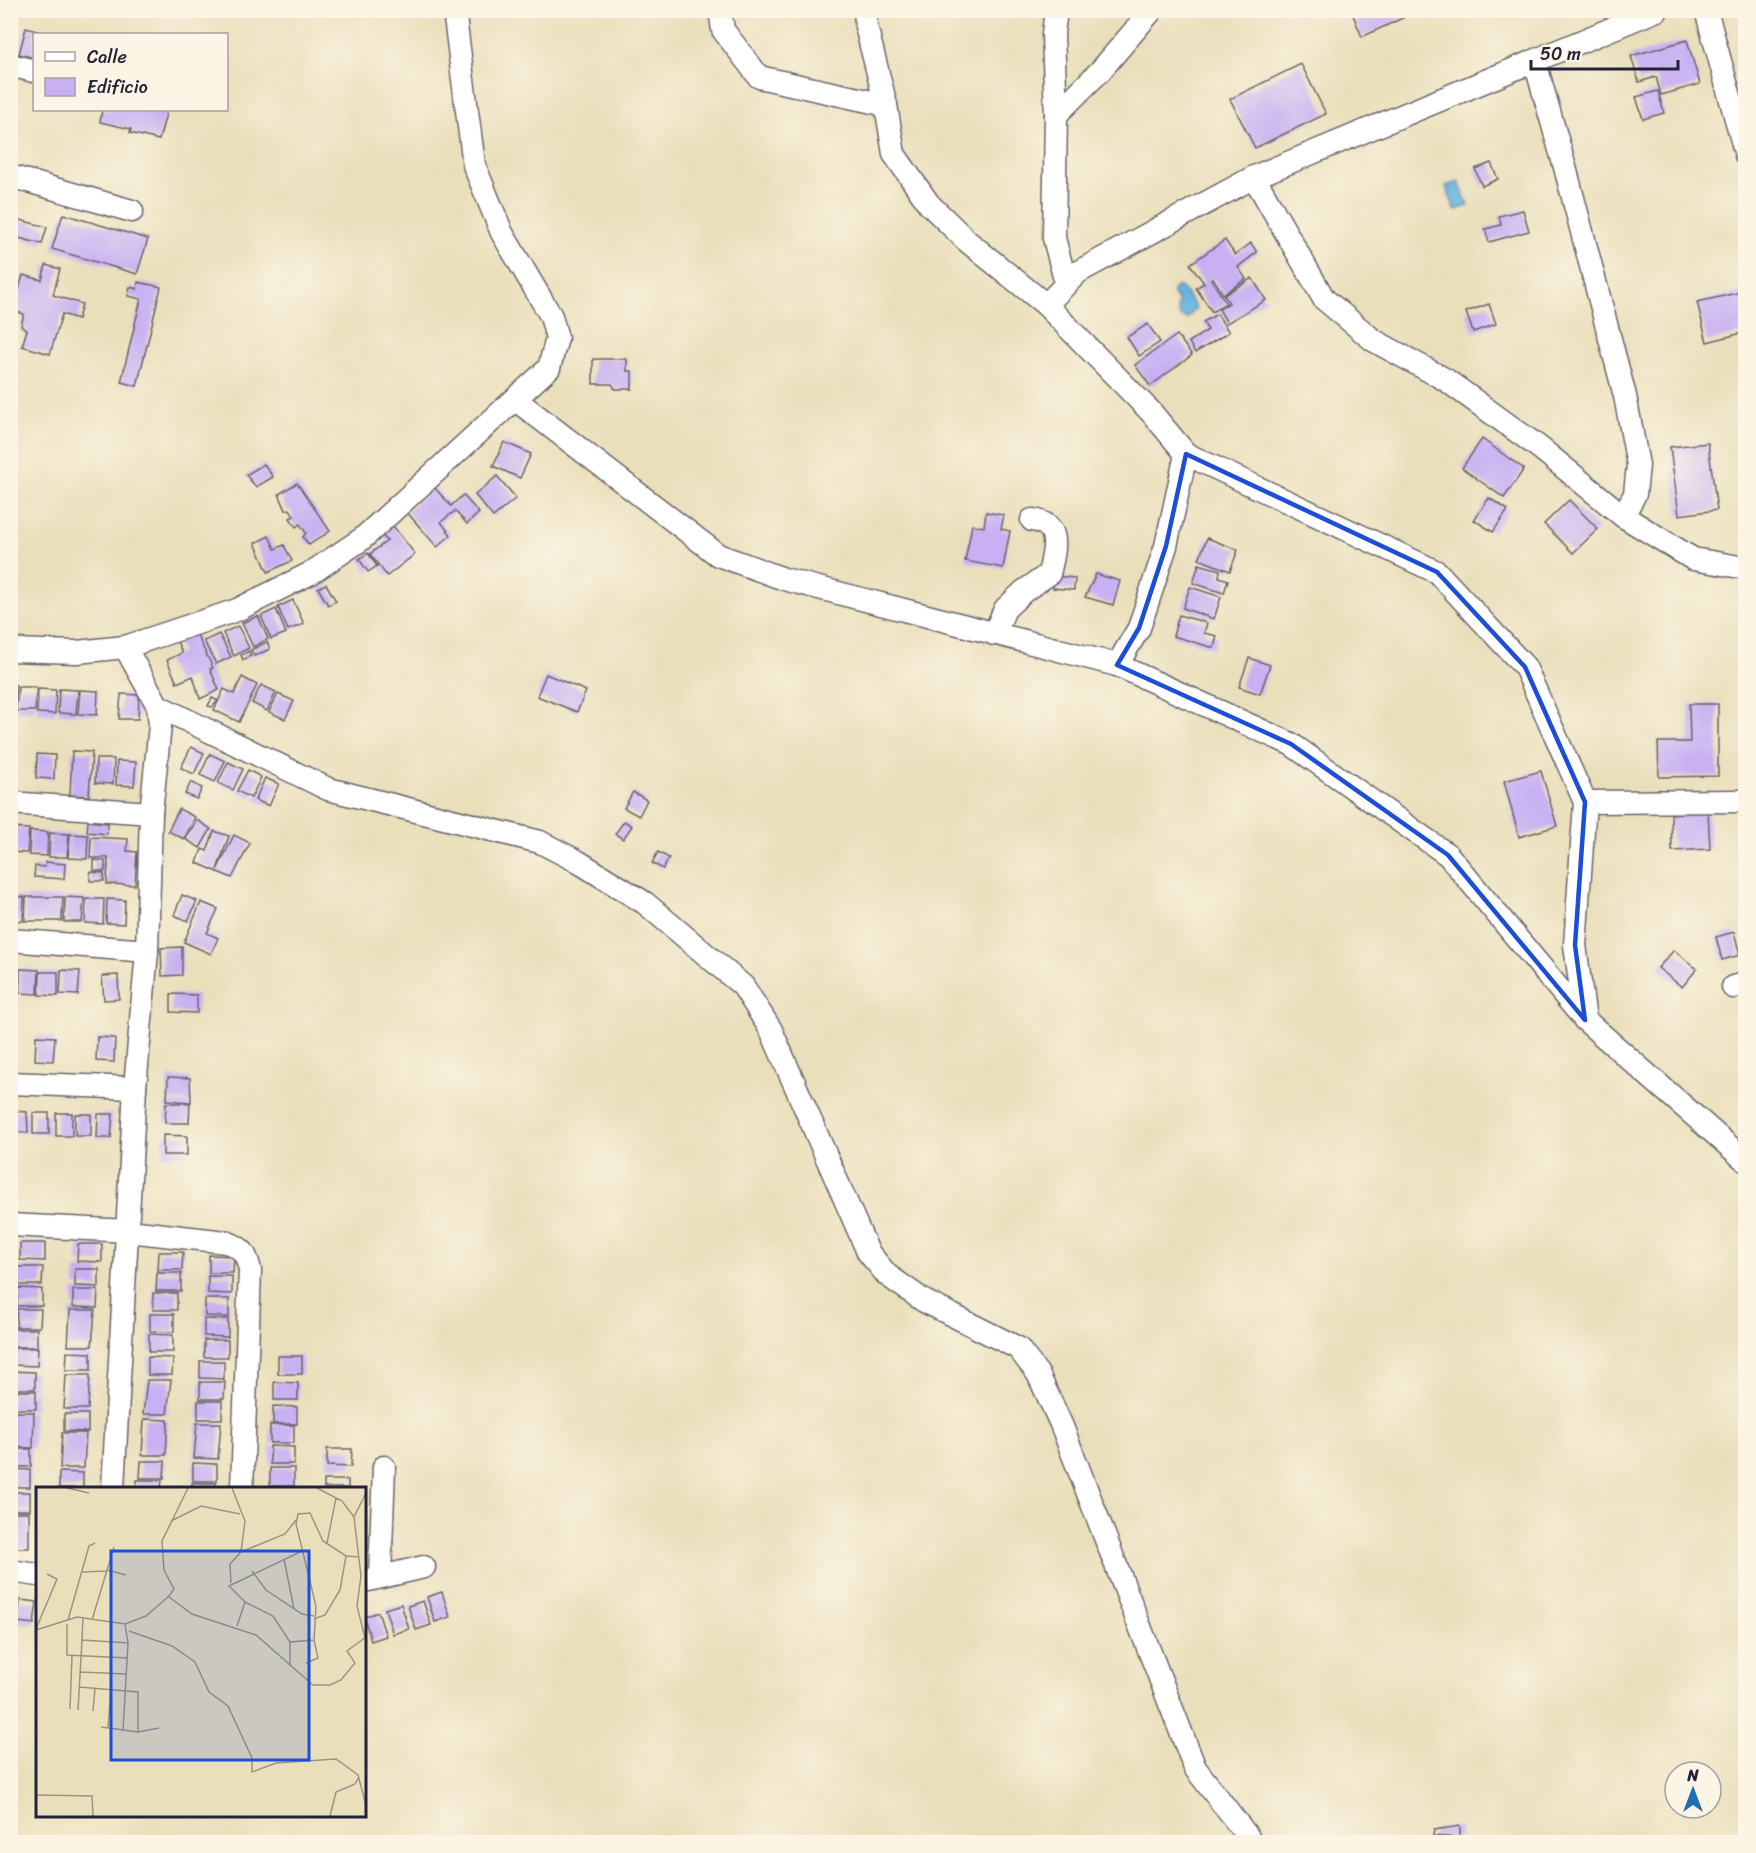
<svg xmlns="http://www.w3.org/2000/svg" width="1756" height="1853" font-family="Sriracha,sans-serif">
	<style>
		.water { fill: #65b6e0; stroke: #446c8e; stroke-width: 1.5 }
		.building { fill: #c8b0f3 }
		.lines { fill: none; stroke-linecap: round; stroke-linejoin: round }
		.minor-casing { stroke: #686468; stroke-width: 25 }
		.minor { stroke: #fff; stroke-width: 22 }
		.marked { fill: none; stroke: #1d4ed8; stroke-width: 4.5; stroke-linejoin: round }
		.inset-road { fill: none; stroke: #9a9388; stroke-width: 1.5 }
		.view { fill: #1d4ed8; fill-opacity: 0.15; stroke: #1d4ed8; stroke-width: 3 }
		.inset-edge { fill: none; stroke: #22223b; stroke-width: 3 }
	</style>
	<rect width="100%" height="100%" fill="#fcf5e5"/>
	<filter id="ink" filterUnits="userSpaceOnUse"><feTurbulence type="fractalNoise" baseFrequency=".0167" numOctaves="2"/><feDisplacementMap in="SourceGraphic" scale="12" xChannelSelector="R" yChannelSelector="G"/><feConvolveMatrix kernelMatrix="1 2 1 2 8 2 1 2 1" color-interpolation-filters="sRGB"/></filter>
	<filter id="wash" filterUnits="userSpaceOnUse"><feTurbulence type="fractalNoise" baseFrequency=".008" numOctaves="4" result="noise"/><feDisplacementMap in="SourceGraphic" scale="24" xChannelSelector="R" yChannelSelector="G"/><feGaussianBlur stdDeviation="1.35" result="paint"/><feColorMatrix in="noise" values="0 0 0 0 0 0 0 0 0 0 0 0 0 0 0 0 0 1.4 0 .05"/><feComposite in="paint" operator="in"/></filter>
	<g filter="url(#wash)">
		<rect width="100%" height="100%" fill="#eadfbb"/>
		<!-- water -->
		<g class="water">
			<path d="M1459 182 1468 206 1455 210 1446 186Z"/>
			<path d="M1176 287 1182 288 1196 308 1187 319 1180 316 1177 308 1179 302 1172 293Z"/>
		</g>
		<g id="blocks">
			<!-- building -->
			<g class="building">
				<path d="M1351 10H1410L1411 14 1362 37Z"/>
				<path d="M26 28 47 34H34V58L19 54Z"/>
				<path d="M1687 40 1700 84 1661 95 1656 77 1639 82 1631 56Z"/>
				<path d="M1301 64 1326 114 1255 148 1230 99Z"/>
				<path d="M1658 91 1664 113 1643 119 1636 97Z"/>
				<path d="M102 110H167L159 140 130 133 131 129 100 122Z"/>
				<path d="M1491 163 1498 179 1482 186 1475 169Z"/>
				<path d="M1523 210 1529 231 1489 242 1485 229 1501 225 1499 216Z"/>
				<path d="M63 214 148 239 137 274 52 249Z"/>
				<path d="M16 219 47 227 42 244 11 236Z"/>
				<path d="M1225 240 1235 255 1251 243 1257 252 1238 267 1246 279 1223 294 1213 278 1211 279 1226 303 1212 312 1196 288 1204 283 1190 264Z"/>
				<path d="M46 265 60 269 53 295 82 304 78 319 62 314 50 354 22 346 27 330 21 326 24 314 13 311 23 275 42 280Z"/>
				<path d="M1252 278 1266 300 1227 323 1219 309 1229 303 1224 295Z"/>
				<path d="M138 282 161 287 137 386 121 382 141 299 128 296 130 287 137 289Z"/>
				<path d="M1746 291V332L1707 342 1697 302Z"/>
				<path d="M1489 304 1496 324 1473 332 1466 312Z"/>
				<path d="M1217 314 1229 332 1195 353 1189 342 1208 330 1203 322Z"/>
				<path d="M1148 324 1160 342 1139 356 1127 337Z"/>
				<path d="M1177 335 1192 355 1150 386 1135 365Z"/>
				<path d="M593 359H627V371H632V389H615L612 384H593Z"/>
				<path d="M1482 439 1524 469 1504 498 1462 468Z"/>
				<path d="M504 442 531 454 520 478 493 466Z"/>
				<path d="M1708 443 1717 510 1679 515 1670 447Z"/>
				<path d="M264 464 273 477 256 487 246 475Z"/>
				<path d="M497 476 516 498 493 517 475 495Z"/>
				<path d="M297 483 330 531 309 545 303 537 306 533 300 524 296 527 290 518 294 516 290 509 286 510 279 494Z"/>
				<path d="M434 487 451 506 463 495 479 513 467 524 455 511 441 522 451 535 437 547 406 511Z"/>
				<path d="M1489 498 1508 510 1493 532 1474 520Z"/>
				<path d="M1569 500 1598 529 1573 553 1544 524Z"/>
				<path d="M986 512 1004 515 1001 529 1010 531 1003 568 965 561 972 525 984 527Z"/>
				<path d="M393 526 415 554 387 576 370 554 387 541 382 535Z"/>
				<path d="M269 536 275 549 284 545 292 561 268 572 255 543Z"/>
				<path d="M1207 538 1238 550 1230 571 1199 559Z"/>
				<path d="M368 553 377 566 368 572 359 559Z"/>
				<path d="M1199 564 1220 570 1219 577 1228 580 1224 593 1193 583Z"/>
				<path d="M1096 574 1120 581 1113 605 1085 597Z"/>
				<path d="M1054 576 1075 578 1074 590 1053 588Z"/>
				<path d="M326 584 336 601 328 605 318 588Z"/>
				<path d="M1190 587 1221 597 1214 619 1183 608Z"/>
				<path d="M293 600 304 624 288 630 278 607Z"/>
				<path d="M276 609 286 633 271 639 261 616Z"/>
				<path d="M1179 615 1207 623 1204 633 1217 636 1214 648 1173 636Z"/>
				<path d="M258 616 268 639 253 647 242 623Z"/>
				<path d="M238 626 249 648 234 656 223 633Z"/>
				<path d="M195 631 213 668 210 669 219 690 200 699 193 676 177 683 167 660 182 653 176 639Z"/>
				<path d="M219 634 231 657 216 664 204 641Z"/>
				<path d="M267 642 270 649 254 656 251 650Z"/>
				<path d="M249 651 251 656 243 660 241 655Z"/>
				<path d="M1249 658 1270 665 1260 694 1239 687Z"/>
				<path d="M546 674 586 691 577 712 537 696Z"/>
				<path d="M242 677 257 685 239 722 214 710 224 689 234 694Z"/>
				<path d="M10 685H16L14 709H10Z"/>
				<path d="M261 685 276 692 267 711 252 703Z"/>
				<path d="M18 687H36L35 711H16Z"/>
				<path d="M38 689 56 690 55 714 37 713Z"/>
				<path d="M59 689 78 690 76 714 58 713Z"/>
				<path d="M80 690 98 691 97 715 78 714Z"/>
				<path d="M121 694 139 695 138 719H119Z"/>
				<path d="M278 694 294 701 285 719 269 712Z"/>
				<path d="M212 698 218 701 212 707 208 706Z"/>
				<path d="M1689 704H1718V776L1659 777 1658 742H1690Z"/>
				<path d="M191 747 204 753 194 774 181 768Z"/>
				<path d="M72 751 92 752 89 796 70 795Z"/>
				<path d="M37 754 55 755 54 779 36 778Z"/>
				<path d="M210 754 225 761 215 782 200 775Z"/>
				<path d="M96 759H114L113 784 95 783Z"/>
				<path d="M117 761 136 762 134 786 116 785Z"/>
				<path d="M228 762 243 769 233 790 218 783Z"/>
				<path d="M248 770 261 777 251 798 237 791Z"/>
				<path d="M1541 771 1557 826 1519 837 1504 781Z"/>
				<path d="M265 778 279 784 269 806 255 800Z"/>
				<path d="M191 782 202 788 197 799 185 794Z"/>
				<path d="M633 792 647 800 639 816 624 808Z"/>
				<path d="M179 809 195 817 184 839 168 831Z"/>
				<path d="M1708 811 1710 849 1672 851 1671 814Z"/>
				<path d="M197 820 211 829 200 848 185 839Z"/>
				<path d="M88 821 108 823 107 834 87 832Z"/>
				<path d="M624 821 632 826 623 839 615 834Z"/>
				<path d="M11 828 29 829 27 853 10 852Z"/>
				<path d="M30 831 48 832 47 856 29 855Z"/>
				<path d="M214 831 229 836 217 870 234 835 250 843 232 878 197 863 202 849 207 851Z"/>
				<path d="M50 833 69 834 67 857H49Z"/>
				<path d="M70 834 88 835 87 859 68 858Z"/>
				<path d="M91 837 128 839 127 851 137 852 135 885 107 884 108 858H90Z"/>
				<path d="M658 852 669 858 663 869 652 863Z"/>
				<path d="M94 860 105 861V871H94Z"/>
				<path d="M45 862 65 864 64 879 34 877 35 866 45 867Z"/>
				<path d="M90 872 104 873V881H90Z"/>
				<path d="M182 895 197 901 188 921 174 915Z"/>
				<path d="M10 896 24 897 23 921 10 920Z"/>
				<path d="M26 897H63L62 921H25Z"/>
				<path d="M65 897 84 898 82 922H64Z"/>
				<path d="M86 899H104L103 924 85 923Z"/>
				<path d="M107 899 125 900 124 924 106 923Z"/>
				<path d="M201 902 218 909 207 933 218 938 211 954 184 942Z"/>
				<path d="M1734 932 1740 955 1722 960 1716 937Z"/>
				<path d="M182 947V975L162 976 161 948Z"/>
				<path d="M1674 950 1697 969 1682 987 1658 968Z"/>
				<path d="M10 966H18L17 990H10Z"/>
				<path d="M20 969 39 970 38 994 20 993Z"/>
				<path d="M61 970 80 971 78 995 60 994Z"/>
				<path d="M40 972H58V996L39 995Z"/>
				<path d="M118 975 119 999 104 1000 102 976Z"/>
				<path d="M171 994 197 995V1013L171 1012Z"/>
				<path d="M36 1036 55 1037 53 1061 35 1060Z"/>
				<rect x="10" y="1037" width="3" height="22"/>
				<path d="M97 1037 115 1038 114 1062 96 1061Z"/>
				<path d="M168 1077 190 1078 191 1102 167 1100Z"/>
				<path d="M166 1103H190L189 1123H165Z"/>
				<path d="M11 1111 27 1112 28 1133 11 1132Z"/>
				<rect x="33" y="1113" width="16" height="21"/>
				<rect x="56" y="1113" width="16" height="23"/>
				<rect x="75" y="1114" width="16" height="22"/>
				<path d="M98 1114H113L111 1138H97Z"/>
				<path d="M163 1135 187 1136V1155H163Z"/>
				<path d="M20 1243H45V1261L20 1260Z"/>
				<path d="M78 1244H102V1262L77 1261Z"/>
				<path d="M159 1252H183L182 1270H158Z"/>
				<path d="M209 1255 234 1256 233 1273H209Z"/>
				<path d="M18 1267H43L42 1285H18Z"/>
				<path d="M75 1269H99V1287L75 1286Z"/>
				<path d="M157 1273H181V1291H156Z"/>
				<path d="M208 1276H232V1294L208 1293Z"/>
				<path d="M18 1288 42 1289V1306H17Z"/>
				<path d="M73 1290H98L97 1308 73 1307Z"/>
				<rect x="153" y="1293" width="24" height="17"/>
				<path d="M205 1299H229V1317L205 1316Z"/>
				<path d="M17 1309H41L40 1327H16Z"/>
				<path d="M70 1310H95L92 1346H68Z"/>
				<path d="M150 1314H174V1332L150 1331Z"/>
				<path d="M204 1319H228V1337L204 1336Z"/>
				<rect x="13" y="1329" width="24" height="18"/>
				<path d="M149 1334 173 1335V1352H149Z"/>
				<rect x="204" y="1340" width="24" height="17"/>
				<path d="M14 1348H38L37 1366 13 1365Z"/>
				<path d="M67 1352 91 1353V1370H66Z"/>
				<rect x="278" y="1356" width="24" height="18"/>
				<path d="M148 1357 173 1358 172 1375H148Z"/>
				<path d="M200 1361H224V1379L200 1378Z"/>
				<path d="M11 1371 35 1372V1389H11Z"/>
				<path d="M66 1375H90L88 1409H64Z"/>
				<path d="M147 1380H171L167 1414H143Z"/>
				<path d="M200 1382H225L224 1399H200Z"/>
				<path d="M274 1382 298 1383V1400H274Z"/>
				<path d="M12 1391H36V1409H11Z"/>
				<rect x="198" y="1401" width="24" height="18"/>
				<path d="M273 1406 297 1407V1424H273Z"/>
				<path d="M10 1412H34L33 1448 10 1447Z"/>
				<path d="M64 1414H88V1432L64 1431Z"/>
				<path d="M144 1419 168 1420 166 1455H142Z"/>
				<path d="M197 1423H221L218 1459 194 1458Z"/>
				<rect x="270" y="1425" width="24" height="18"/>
				<path d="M62 1433H86L84 1468H60Z"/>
				<path d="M270 1446 294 1447V1464H270Z"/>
				<rect x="10" y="1449" width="21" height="18"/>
				<path d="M327 1449H352L351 1467 327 1466Z"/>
				<path d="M141 1461H165L164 1478H140Z"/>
				<path d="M193 1463 217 1464V1481H193Z"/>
				<rect x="270" y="1468" width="24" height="18"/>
				<path d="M10 1469 30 1470V1487H10Z"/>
				<path d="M59 1472 83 1473V1488H59Z"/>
				<path d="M137 1480H162L161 1488H137Z"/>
				<rect x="324" y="1480" width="24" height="8"/>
				<rect x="192" y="1483" width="24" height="5"/>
				<rect x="10" y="1492" width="20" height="18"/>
				<rect x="10" y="1512" width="19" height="36"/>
				<path d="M442 1592 450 1617 435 1622 427 1597Z"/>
				<path d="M10 1597 15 1598 13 1620H10Z"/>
				<path d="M20 1600 37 1602 34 1624 18 1622Z"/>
				<path d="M423 1601 431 1625 416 1630 408 1606Z"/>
				<path d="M401 1604 409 1629 393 1634 385 1609Z"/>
				<path d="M378 1612 386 1636 371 1641 364 1617Z"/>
				<path d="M1460 1826V1838L1433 1836 1434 1830Z"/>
			</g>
		</g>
	</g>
	<g filter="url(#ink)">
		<use href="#blocks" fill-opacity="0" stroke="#686468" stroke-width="1.5"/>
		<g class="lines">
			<defs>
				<g id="minor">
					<path d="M720 10 723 30 759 77 886 105"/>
					<path d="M865 10 866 26 886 105 894 154 929 204 967 241 1046 305"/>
					<path d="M1056 10 1053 34 1056 115"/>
					<path d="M1706 10 1746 155"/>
					<path d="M1535 62 1566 171 1625 396 1638 465 1635 494 1623 516"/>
					<path d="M10 65 34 71"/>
					<path d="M10 176 132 211"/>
					<path d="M1254 177 1324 299 1373 340 1446 380 1540 448 1623 516 1693 559 1746 568"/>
					<path d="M1066 284 1054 238 1056 115 1101 70 1152 10"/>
					<path d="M516 400 718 555 784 579 1117 665 1291 744 1448 855 1585 1020 1746 1161"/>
					<path d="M1186 454 1437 572 1525 667 1585 802"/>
					<path d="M994 634 1005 609 1024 591 1049 574C1054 552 1063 524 1032 520"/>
					<path d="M10 650 77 652 125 647 237 610 311 573 362 539 549 368 557 338 551 316 502 233 474 165 454 10"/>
					<path d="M1117 665 1139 628 1166 546 1186 454 1151 412 1046 305 1078 272 1254 177 1657 10"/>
					<path d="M158 706 328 789 540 842 577 861 645 903 743 986 771 1030 868 1252 887 1275 924 1301 1018 1348 1038 1374 1061 1424 1195 1768 1248 1837 1249 1842"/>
					<path d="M10 803 151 813 160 725 158 706 125 647"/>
					<path d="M10 940 147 951"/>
					<path d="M1733 987 1746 984"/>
					<path d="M1585 1020 1575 945 1585 802 1746 801"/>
					<path d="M10 1083 135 1088"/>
					<path d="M10 1225 129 1231 226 1242C243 1248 246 1253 250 1270L242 1488"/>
					<path d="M113 1488 135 1088 147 951 151 813"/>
					<path d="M10 1571 38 1575"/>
					<path d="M380 1577 384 1467"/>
					<path d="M364 1581 424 1567"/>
				</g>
			</defs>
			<!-- minor casing -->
			<use href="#minor" class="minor-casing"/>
			<!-- minor -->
			<use href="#minor" class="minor"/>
		</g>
	</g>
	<!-- marked area -->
	<path class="marked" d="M1186 454 1437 572 1525 667 1585 802 1575 945 1585 1020 1448 855 1291 744 1117 665 1139 628 1166 546Z"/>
	<!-- overview -->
	<g transform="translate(36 1487)">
		<rect width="330" height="330" fill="#eadfbb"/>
		<path class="inset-road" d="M31 1 53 6M281 1 306 14 318 30M135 34 165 19 204 27M291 56 300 11M205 65 249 47 260 33M248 72 258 122M71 83 90 88M216 84 230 103 266 127 278 129M46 85 71 84M195 96 194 77 205 65 209 34 196 1M133 110 156 127 220 148 277 198H294L305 193 319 176 311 164 330 150M209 115 237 129 254 155M47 131 46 153 92 156 89 137M278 132 289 128 304 103 310 69M32 133 53 59 59 56M56 133 78 60M31 137V168L92 171M201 139 209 115 193 99 266 64M0 142 21 92 11 87M0 143 41 130 89 137 110 129 133 109 138 102 128 83 126 54 152 1M93 144 136 159 159 175 173 205 192 219 216 271V285L240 276 300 272 322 288 330 318M329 151 321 119 325 89 318 30 330 6M270 176 282 171 278 153M254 179V155L278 153 280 119 260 37 262 27 274 26 287 54 310 69 323 70M44 185 90 187M43 200 102 205V245M34 222 36 168M42 223 46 153M57 224 59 201M65 240 102 245 123 241M72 241 75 202M87 243 92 156M1 308 56 309 57 329M0 329V307M294 329 300 305 319 297 323 290"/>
		<path class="view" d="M75 64H273V273H75Z"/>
		<rect width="330" height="330" class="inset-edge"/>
	</g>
	<!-- margin -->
	<rect width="1756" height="1853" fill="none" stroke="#fcf5e5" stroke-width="36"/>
	<!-- legend -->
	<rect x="33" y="33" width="195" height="78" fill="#fcf5e5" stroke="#a5a1a1" stroke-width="1.5"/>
	<rect x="45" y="52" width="30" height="9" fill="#ffffff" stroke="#a5a1a1" stroke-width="1.5"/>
	<text x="87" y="63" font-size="18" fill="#22223b">Calle</text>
	<rect x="45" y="78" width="30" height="18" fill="#c8b0f3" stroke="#a5a1a1" stroke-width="1.5"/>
	<text x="87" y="93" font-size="18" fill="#22223b">Edificio</text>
	<!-- north arrow -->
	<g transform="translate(1693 1790)"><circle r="28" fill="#fcf5e5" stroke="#a5a1a1" stroke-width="1.5"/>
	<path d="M0-4.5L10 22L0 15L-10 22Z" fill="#1f6fb2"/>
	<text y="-9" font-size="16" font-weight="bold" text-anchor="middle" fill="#22223b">N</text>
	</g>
	<!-- scale -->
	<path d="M1531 60v9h147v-9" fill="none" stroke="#22223b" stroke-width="3"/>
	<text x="1540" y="60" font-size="18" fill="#22223b" stroke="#fcf5e5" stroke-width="4.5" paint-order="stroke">50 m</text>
</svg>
